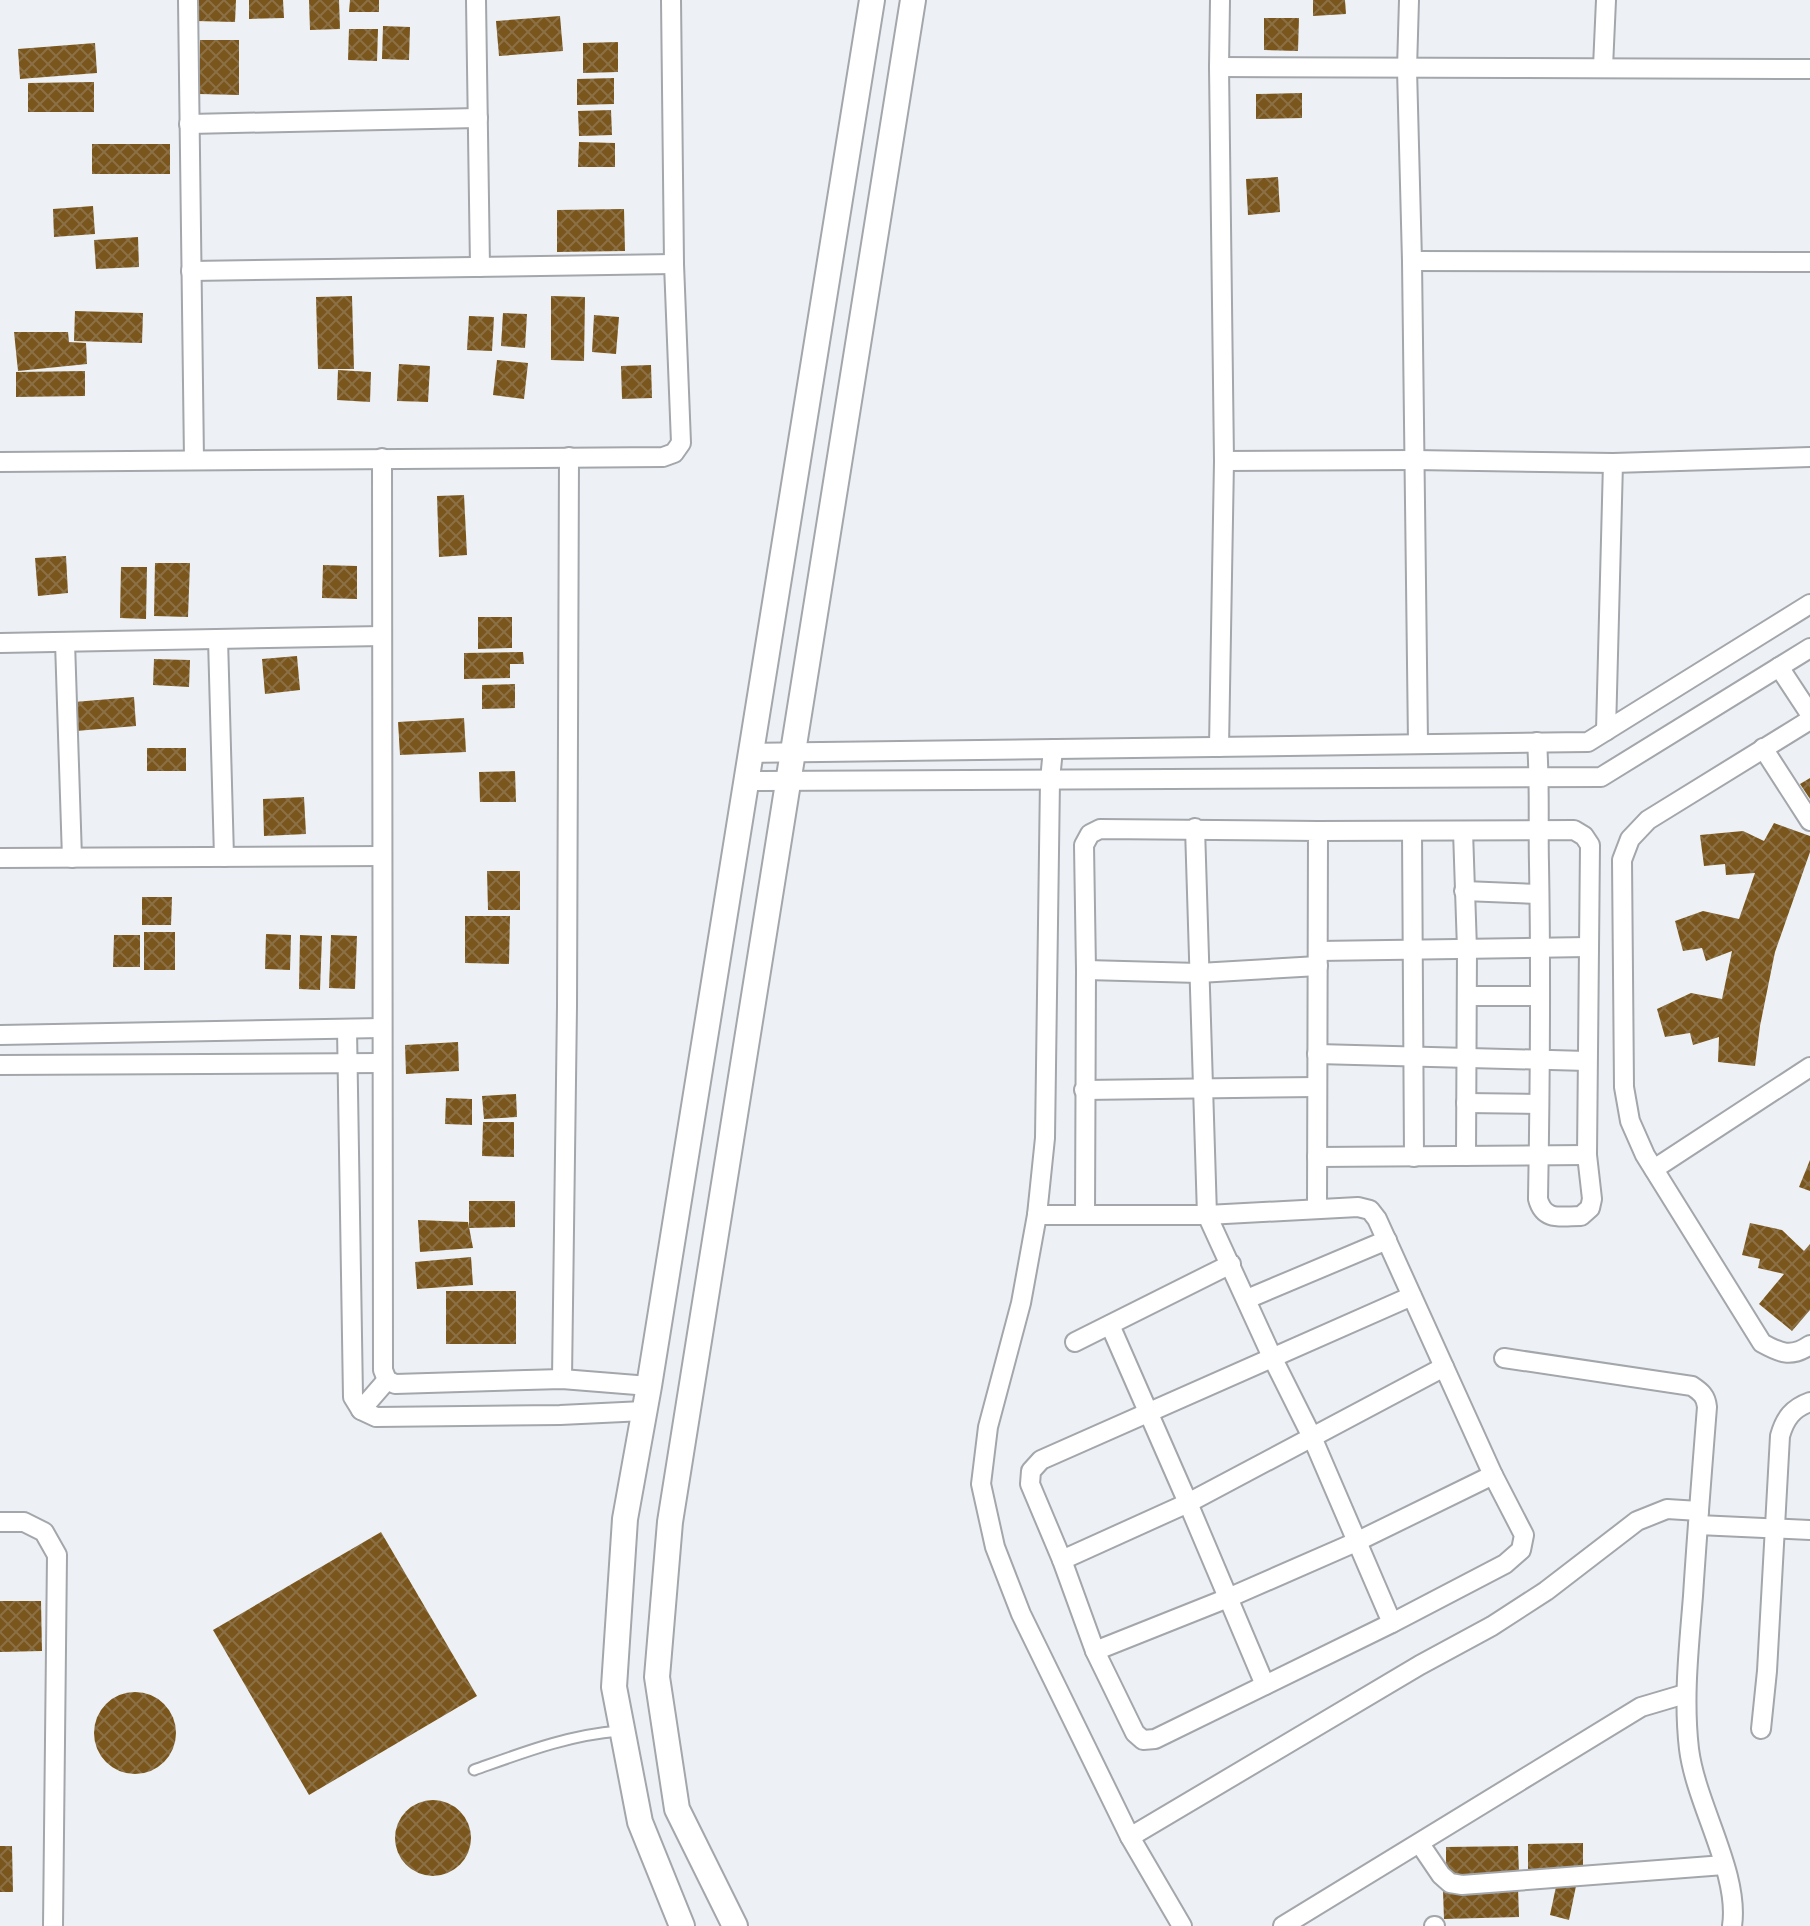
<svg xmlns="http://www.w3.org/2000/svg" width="1810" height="1926" font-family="'DM Sans',sans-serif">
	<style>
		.building { fill: url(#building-cross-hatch) }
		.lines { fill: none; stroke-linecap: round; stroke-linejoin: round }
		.lane-casing { stroke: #a3a6aa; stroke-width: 13 }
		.street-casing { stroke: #a3a6aa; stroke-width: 22 }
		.secondary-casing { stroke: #a3a6aa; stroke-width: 28 }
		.lane { stroke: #fff; stroke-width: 9 }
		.street { stroke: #fff; stroke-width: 18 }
		.secondary { stroke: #fff; stroke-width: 24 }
	</style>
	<defs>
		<pattern id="building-cross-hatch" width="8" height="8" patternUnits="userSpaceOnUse" patternTransform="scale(2)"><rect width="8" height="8" fill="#7a561d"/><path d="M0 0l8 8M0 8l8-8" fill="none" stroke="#8b7045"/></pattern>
	</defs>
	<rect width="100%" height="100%" fill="#edf1f5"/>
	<!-- building -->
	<g class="building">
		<path d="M195 0H236L235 22 195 21Z"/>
		<path d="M249 0H283L284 18 249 19Z"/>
		<path d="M309 0H339L340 29 310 30Z"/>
		<path d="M350 0H379V12H349Z"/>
		<path d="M1313 0H1345L1346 14 1313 16Z"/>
		<path d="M560 16 563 51 499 56 496 21Z"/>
		<path d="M1264 18H1299L1298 51 1264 50Z"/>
		<path d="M383 26 410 27 409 60 382 59Z"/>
		<path d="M349 29H378L377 61 348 60Z"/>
		<path d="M200 40H239V95L199 94Z"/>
		<path d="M618 42V72L583 73V43Z"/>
		<path d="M95 43 97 73 20 79 18 49Z"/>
		<path d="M614 78V104L577 105V79Z"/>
		<path d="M94 82V112H28V83Z"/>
		<path d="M1302 93V118L1256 119V94Z"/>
		<path d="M611 110 612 135 579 136 578 111Z"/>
		<path d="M579 142 615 143V167H578Z"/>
		<rect x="92" y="144" width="78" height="30"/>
		<path d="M1278 177 1280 212 1248 215 1246 179Z"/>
		<path d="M93 206 95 234 54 237 53 209Z"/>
		<path d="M624 209 625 251 557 252V210Z"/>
		<path d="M138 237 139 267 96 269 94 240Z"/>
		<path d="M352 296 354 369H318L316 297Z"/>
		<path d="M551 296 585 297 584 361 551 360Z"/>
		<path d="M75 311 143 313 142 343 74 341Z"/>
		<path d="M503 313 527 314 525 348 501 346Z"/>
		<path d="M594 315 619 317 616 354 592 352Z"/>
		<path d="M469 316 494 317 492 351 467 350Z"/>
		<path d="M14 332H68L69 342 86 343 87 364 18 371Z"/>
		<path d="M497 360 528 363 524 399 493 395Z"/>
		<path d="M399 364 430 366 428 402 397 401Z"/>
		<path d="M651 365 652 398 622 399 621 366Z"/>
		<path d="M338 370 371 372 370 402 337 400Z"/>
		<path d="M85 371V396L16 397V372Z"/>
		<path d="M464 495 467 555 439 557 437 496Z"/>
		<path d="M66 556 68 593 38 596 35 558Z"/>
		<path d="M155 563H190L188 617 154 616Z"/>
		<path d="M323 565 357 566V599L322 598Z"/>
		<path d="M121 567H147L146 619 120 618Z"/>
		<path d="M478 617H512V648L478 649Z"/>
		<path d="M523 652 524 664H510V678L464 679V653Z"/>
		<path d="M297 656 300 690 265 694 262 659Z"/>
		<path d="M154 659 190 660 189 687 153 685Z"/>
		<path d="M515 684V708L482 709V685Z"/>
		<path d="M134 697 136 726 76 731 74 702Z"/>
		<path d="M464 718 466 752 400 755 398 722Z"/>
		<rect x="147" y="748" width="39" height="23"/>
		<path d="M515 771 516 802H480L479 772Z"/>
		<path d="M1810 778V799L1800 784Z"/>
		<path d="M304 797 306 834 264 836 263 799Z"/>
		<path d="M1774 823 1810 836V852L1775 952 1760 1026 1755 1066 1718 1062 1719 1037 1693 1045 1690 1033 1665 1037 1657 1009 1691 993 1722 999 1732 951 1706 961 1702 948 1683 951 1675 921 1703 911 1739 919 1755 873 1726 875 1725 864 1704 866 1700 835 1743 831 1764 841Z"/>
		<path d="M487 871H520V910H488Z"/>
		<path d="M142 897H172L171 925H142Z"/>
		<path d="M465 916H510L509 964 465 963Z"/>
		<rect x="144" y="932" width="31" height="38"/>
		<path d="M266 934 291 935 290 970 265 969Z"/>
		<path d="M114 935H140V967H113Z"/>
		<path d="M300 935 322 936 320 990 299 989Z"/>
		<path d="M331 935 357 936 355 989 329 988Z"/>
		<path d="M458 1042 459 1071 406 1074 405 1045Z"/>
		<path d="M516 1094 517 1117 484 1119 482 1096Z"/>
		<path d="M446 1098 472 1099V1125L445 1124Z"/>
		<path d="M483 1122H514V1157L482 1156Z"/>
		<path d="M1810 1160V1191L1799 1187Z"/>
		<path d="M469 1201H515V1227L469 1228Z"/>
		<path d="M418 1220 468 1222 473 1248 420 1252Z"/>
		<path d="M1750 1223 1782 1230 1804 1251 1810 1244V1310L1792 1331 1759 1304 1784 1274 1758 1268 1760 1259 1742 1255Z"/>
		<path d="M471 1257 473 1285 417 1289 415 1262Z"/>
		<rect x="446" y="1291" width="70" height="53"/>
		<path d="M381 1532 477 1696 309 1795 213 1630Z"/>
		<path d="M0 1601H41L42 1651 0 1652Z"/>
		<circle cx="135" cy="1733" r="41"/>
		<circle cx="433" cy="1838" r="38"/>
		<path d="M1583 1843V1872L1528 1873V1844Z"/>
		<path d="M0 1846H12L13 1892H0Z"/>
		<path d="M1518 1846 1519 1874 1446 1875V1847Z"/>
		<path d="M1557 1882 1576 1886 1569 1920 1550 1915Z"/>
		<path d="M1518 1888 1519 1917 1444 1919 1443 1891Z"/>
	</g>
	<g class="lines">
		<defs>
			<path id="lane" d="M474 1770C522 1753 568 1735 619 1731"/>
			<g id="street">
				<path d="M188 0 194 460"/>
				<path d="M476 0 480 267"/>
				<path d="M1409 0 1407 69 1412 261 1418 743"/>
				<path d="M1219 67C1416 69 1613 67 1810 69"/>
				<path d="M1603 67 1606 0"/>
				<path d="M189 124 478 118"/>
				<path d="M1412 261 1810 262"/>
				<path d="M191 271 674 264"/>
				<path d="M382 458 383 1370 387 1380 395 1384 562 1379 649 1386"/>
				<path d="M1224 461 1414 460 1613 463 1810 457"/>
				<path d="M0 462 663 457 674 453 681 443 674 264 671 0"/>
				<path d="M218 639 224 857"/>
				<path d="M65 642 72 858"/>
				<path d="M0 643 382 636"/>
				<path d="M1779 667 1810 714"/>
				<path d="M1810 720 1648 820 1630 839 1622 860 1624 1087 1630 1121 1645 1155 1762 1343C1780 1353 1791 1358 1810 1345"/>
				<path d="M1606 731 1613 463"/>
				<path d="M1219 747 1224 461 1219 67 1220 0"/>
				<path d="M1763 748 1810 821"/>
				<path d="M1053 749 1050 780 1045 1138 1037 1215 1021 1303 988 1427 981 1484 995 1547 1021 1614 1130 1837 1182 1926"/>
				<path d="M750 753 1588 742 1810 604"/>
				<path d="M745 781 1601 777 1810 648"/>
				<path d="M1195 828 1207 1215 1273 1359 1312 1437 1392 1623"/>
				<path d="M1318 831 1574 830 1584 836 1590 845 1587 1155 1592 1199 1590 1208 1581 1216C1562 1216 1544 1222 1538 1199 1540 1087 1541 976 1539 864 1538 823 1540 783 1537 742"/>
				<path d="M1412 831 1414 1157"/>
				<path d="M1463 831 1467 949 1466 1156"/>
				<path d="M0 858 382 856"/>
				<path d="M1464 891 1539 894"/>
				<path d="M1318 951 1588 947"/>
				<path d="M1086 970 1199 973 1318 966"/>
				<path d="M1467 996H1540"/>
				<path d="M347 1029 353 1397 361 1410 376 1417 560 1415 644 1411"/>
				<path d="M0 1035 382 1028"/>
				<path d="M1317 1054 1587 1061"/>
				<path d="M0 1065 382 1063"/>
				<path d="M1084 1090 1317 1087"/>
				<path d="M1466 1103 1539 1104"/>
				<path d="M1317 1157 1587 1155"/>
				<path d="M1654 1169 1810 1067"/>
				<path d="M1085 1214 1086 970 1084 845 1090 834 1100 829 1318 831 1317 1209"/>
				<path d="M1037 1215H1207L1358 1207 1370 1210 1377 1219 1493 1475 1524 1535 1521 1550 1505 1564 1392 1623 1155 1739 1143 1740 1135 1733 1095 1651 1062 1560 1030 1484 1031 1471 1041 1460 1412 1296"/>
				<path d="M1247 1299 1387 1240"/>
				<path d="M1110 1325 1188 1503 1265 1685"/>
				<path d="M1075 1342 1231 1264"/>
				<path d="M1504 1358 1692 1386C1701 1392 1706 1396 1707 1407 1702 1470 1697 1533 1693 1596 1689 1647 1683 1698 1689 1749 1696 1805 1740 1873 1732 1926"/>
				<path d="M562 1379 567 1006 569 457"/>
				<path d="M361 1410 387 1380"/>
				<path d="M0 1522H24L44 1532 57 1555 53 1926"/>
				<path d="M1698 1525 1810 1530"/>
				<path d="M1062 1560 1188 1503 1444 1367"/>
				<path d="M1095 1651 1228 1598 1356 1542 1493 1475"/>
				<path d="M1761 1729 1767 1671 1780 1436C1785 1418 1793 1408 1810 1402"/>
				<path d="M1130 1837 1420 1665 1492 1626 1546 1591 1637 1521 1667 1509 1699 1511"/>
				<path d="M1420 1844 1441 1875 1450 1883 1462 1885 1724 1865"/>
				<path d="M1283 1926 1641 1707 1685 1694"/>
				<path d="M1434 1926H1435"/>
			</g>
			<g id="secondary">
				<path d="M682 1926 640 1822 614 1687 625 1519 649 1386 872 0"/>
				<path d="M735 1926 677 1809 657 1677 670 1522 913 0"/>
			</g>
		</defs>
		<!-- lane casing -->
		<use href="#lane" class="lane-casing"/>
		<!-- street casing -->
		<use href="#street" class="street-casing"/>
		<!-- secondary casing -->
		<use href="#secondary" class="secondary-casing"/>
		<!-- lane -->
		<use href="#lane" class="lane"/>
		<!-- street -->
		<use href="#street" class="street"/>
		<!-- secondary -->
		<use href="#secondary" class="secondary"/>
	</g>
</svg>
